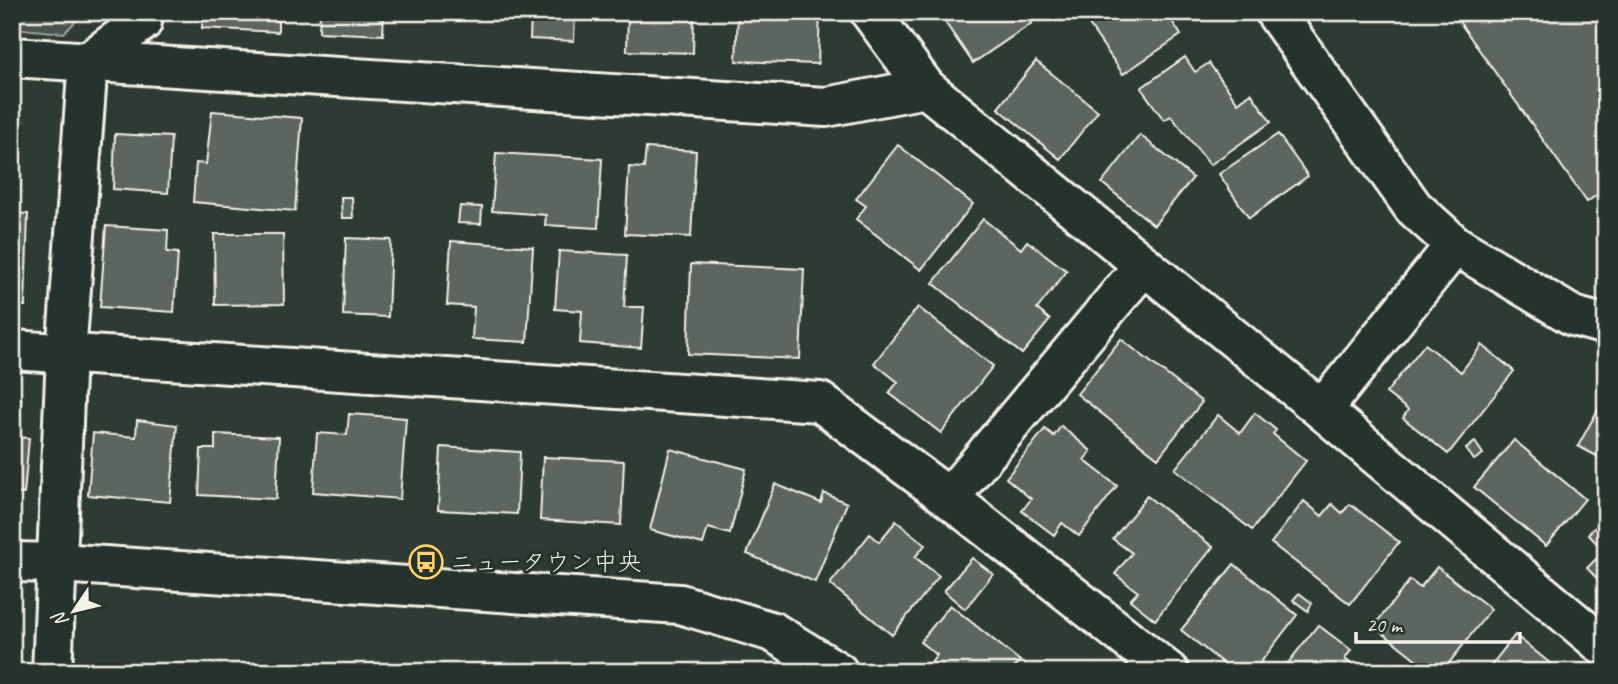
<svg xmlns="http://www.w3.org/2000/svg" width="1618" height="684" font-family="Caveat,'Klee One',sans-serif">
	<style>
		.green { fill: #48524c; stroke: #9ea29a; stroke-width: 2 }
		.building { fill: #5c655e; stroke: #f4f1e8; stroke-width: 2 }
		.lines { fill: none; stroke-linecap: round; stroke-linejoin: round }
		.minor-casing { stroke: #f4f1e8; stroke-width: 44 }
		.minor { stroke: #26332d; stroke-width: 38 }
		.labels { text-anchor: middle; stroke-width: 6; stroke-linejoin: round; paint-order: stroke }
		.poi-label { font-size: 24px; fill: #f4f1e8; stroke: #26332d; text-anchor: start }
	</style>
	<rect width="100%" height="100%" fill="#2e3b34"/>
	<filter id="ink" filterUnits="userSpaceOnUse"><feTurbulence type="fractalNoise" baseFrequency=".0143" numOctaves="2"/><feDisplacementMap in="SourceGraphic" scale="14" xChannelSelector="R" yChannelSelector="G"/><feConvolveMatrix kernelMatrix="1 2 1 2 8 2 1 2 1" color-interpolation-filters="sRGB"/></filter>
	<g filter="url(#ink)">
		<!-- green -->
		<path class="green" d="M12 12H85L64 33 12 28Z"/>
		<!-- building -->
		<g class="building">
			<path d="M203 12H278V32L202 28Z"/>
			<path d="M320 12H384L383 35 319 32Z"/>
			<path d="M514 12H575L574 41 530 39 531 15H514Z"/>
			<path d="M628 12H694L693 53 627 51Z"/>
			<path d="M738 12H820L818 64 736 61Z"/>
			<path d="M938 12H1024L1032 23 973 63Z"/>
			<path d="M1080 12H1166L1181 35 1123 74Z"/>
			<path d="M1469 12H1606V188L1587 202 1458 20Z"/>
			<path d="M1185 57 1195 72 1209 63 1238 103 1251 93 1271 122 1210 165 1171 116 1164 120 1141 88Z"/>
			<path d="M1036 61 1098 111 1060 159 998 108Z"/>
			<path d="M212 111 302 118 295 211 193 202 196 163 206 164Z"/>
			<path d="M12 120 23 121 20 191H12Z"/>
			<path d="M115 134 171 137 168 193 113 189Z"/>
			<path d="M1278 134 1308 176 1249 218 1219 174Z"/>
			<path d="M1140 135 1193 178 1154 225 1102 183Z"/>
			<path d="M898 145 973 204 921 270 856 219 866 206 856 199Z"/>
			<path d="M646 148 696 151 691 237 625 234 629 167 644 168Z"/>
			<path d="M496 153 602 159 598 228 545 225 546 215 492 211Z"/>
			<path d="M341 197H352L353 218H342Z"/>
			<path d="M460 206 482 207 481 224 458 223Z"/>
			<path d="M12 213 28 214 25 306H12Z"/>
			<path d="M983 219 1021 249 1027 241 1067 271 1037 309 1050 320 1022 354 933 283Z"/>
			<path d="M106 226 168 230 167 252 178 253 174 312 100 307Z"/>
			<path d="M214 234H283L284 304 215 305Z"/>
			<path d="M346 238 391 240 388 317 343 315Z"/>
			<path d="M451 241 533 247 527 342 472 339 474 307 447 305Z"/>
			<path d="M559 251 627 255 624 307H644L641 348 580 343 582 311 555 309Z"/>
			<path d="M691 264 804 269 800 359 688 354Z"/>
			<path d="M918 307 993 366 941 433 889 393 898 382 874 363Z"/>
			<path d="M1121 339 1202 402 1158 458 1077 394Z"/>
			<path d="M1425 344 1461 372 1482 345 1514 371 1448 454 1403 418 1408 410 1386 393Z"/>
			<path d="M1606 395V461L1578 446Z"/>
			<path d="M12 397 21 398 17 437 29 438 24 494 12 493Z"/>
			<path d="M1255 413 1276 430 1273 434 1306 461 1252 530 1175 469 1218 415 1240 433Z"/>
			<path d="M349 414 406 418 400 499 313 492 317 433 347 435Z"/>
			<path d="M137 420 177 425 170 502 88 495 93 433 136 437Z"/>
			<path d="M1061 426 1091 451 1084 460 1117 486 1079 536 1062 523 1054 535 1022 511 1031 499 1006 478 1045 429 1054 436Z"/>
			<path d="M215 434 279 437 276 499 199 495 201 449H215Z"/>
			<path d="M1514 440 1585 499 1546 546 1474 487Z"/>
			<path d="M1475 442 1483 454 1474 460 1466 449Z"/>
			<path d="M441 447 520 452 517 514 438 510Z"/>
			<path d="M670 449 746 469 730 534 708 528 703 544 650 530Z"/>
			<path d="M543 457 624 461 621 525 540 520Z"/>
			<path d="M775 484 821 503 824 493 847 503 815 582 747 554Z"/>
			<path d="M1147 496 1213 547 1155 620 1130 600 1138 592 1115 574 1132 553 1113 539Z"/>
			<path d="M1304 501 1322 516 1332 504 1342 513 1350 504 1399 542 1350 604 1271 543Z"/>
			<path d="M1606 517V588L1587 568 1604 551 1588 534Z"/>
			<path d="M896 521 925 545 915 557 939 576 892 635 830 584 870 534 879 542Z"/>
			<path d="M972 558 993 574 965 609 944 591Z"/>
			<path d="M1234 564 1297 615 1253 672H1234L1181 630Z"/>
			<path d="M1437 567 1491 609 1442 672H1432L1374 626 1410 580 1420 588Z"/>
			<path d="M1299 593 1312 603 1308 611 1293 600Z"/>
			<path d="M950 605 1020 661 1011 672H937L929 665 937 655 920 642Z"/>
			<path d="M1318 625 1351 650 1345 659 1361 672H1281Z"/>
			<path d="M1515 635 1561 672H1486Z"/>
		</g>
		<g class="lines">
			<defs>
				<g id="minor">
					<path d="M870 12 926 88 1322 410 1606 648"/>
					<path d="M1275 12 1413 207 1455 245 1573 316 1606 325"/>
					<path d="M12 57 826 107 926 88"/>
					<path d="M12 350 820 402 949 498 1169 672"/>
					<path d="M1322 410 1455 245"/>
					<path d="M949 498 1144 265"/>
					<path d="M12 562 59 563 680 604 773 632 838 672"/>
					<path d="M52 672 66 354 88 62 142 22 143 12"/>
				</g>
			</defs>
			<!-- minor casing -->
			<use href="#minor" class="minor-casing"/>
			<!-- minor -->
			<use href="#minor" class="minor"/>
		</g>
	</g>
	<!-- icons -->
	<defs>
		<symbol id="bus-ring" viewBox="-11 -11 22 22"><circle r="9.5" fill="#26332d" stroke="#ffd166" stroke-width="1.5"/><path d="M-5-6H5V4H4V6H2V4H-2V6H-4V4H-5ZM-3.5-4V0h7V-4ZM-3.5 1.2v1.5H-2V1.2ZM2 1.2v1.5H3.5V1.2Z" fill="#ffd166"/></symbol>
	</defs>
	<g fill-rule="evenodd">
		<use href="#bus-ring" x="407" y="543" width="38" height="38"/>
	</g>
	<g class="labels">
		<!-- poi labels -->
		<g class="poi-label">
			<text x="450" y="570">ニュータウン中央</text>
		</g>
	</g>
	<!-- margin -->
	<rect width="1618" height="684" fill="none" stroke="#26332d" stroke-width="42"/>
	<rect x="21" y="21" width="1576" height="642" fill="none" stroke="#f4f1e8" stroke-width="2.5" filter="url(#ink)"/>
	<!-- north arrow -->
	<g transform="translate(74 611) rotate(235)" stroke="#26332d" stroke-width="5" paint-order="stroke">
	<path d="M0-5L12 26L0 18L-12 26Z" fill="#f4f1e8"/>
	<text y="-10" font-size="19" font-weight="bold" text-anchor="middle" fill="#f4f1e8">N</text>
	</g>
	<!-- scale -->
	<path d="M1356 632v10h164v-10" fill="none" stroke="#f4f1e8" stroke-width="3.5"/>
	<text x="1366" y="632" font-size="21" fill="#f4f1e8" stroke="#26332d" stroke-width="5" paint-order="stroke">20 m</text>
</svg>
